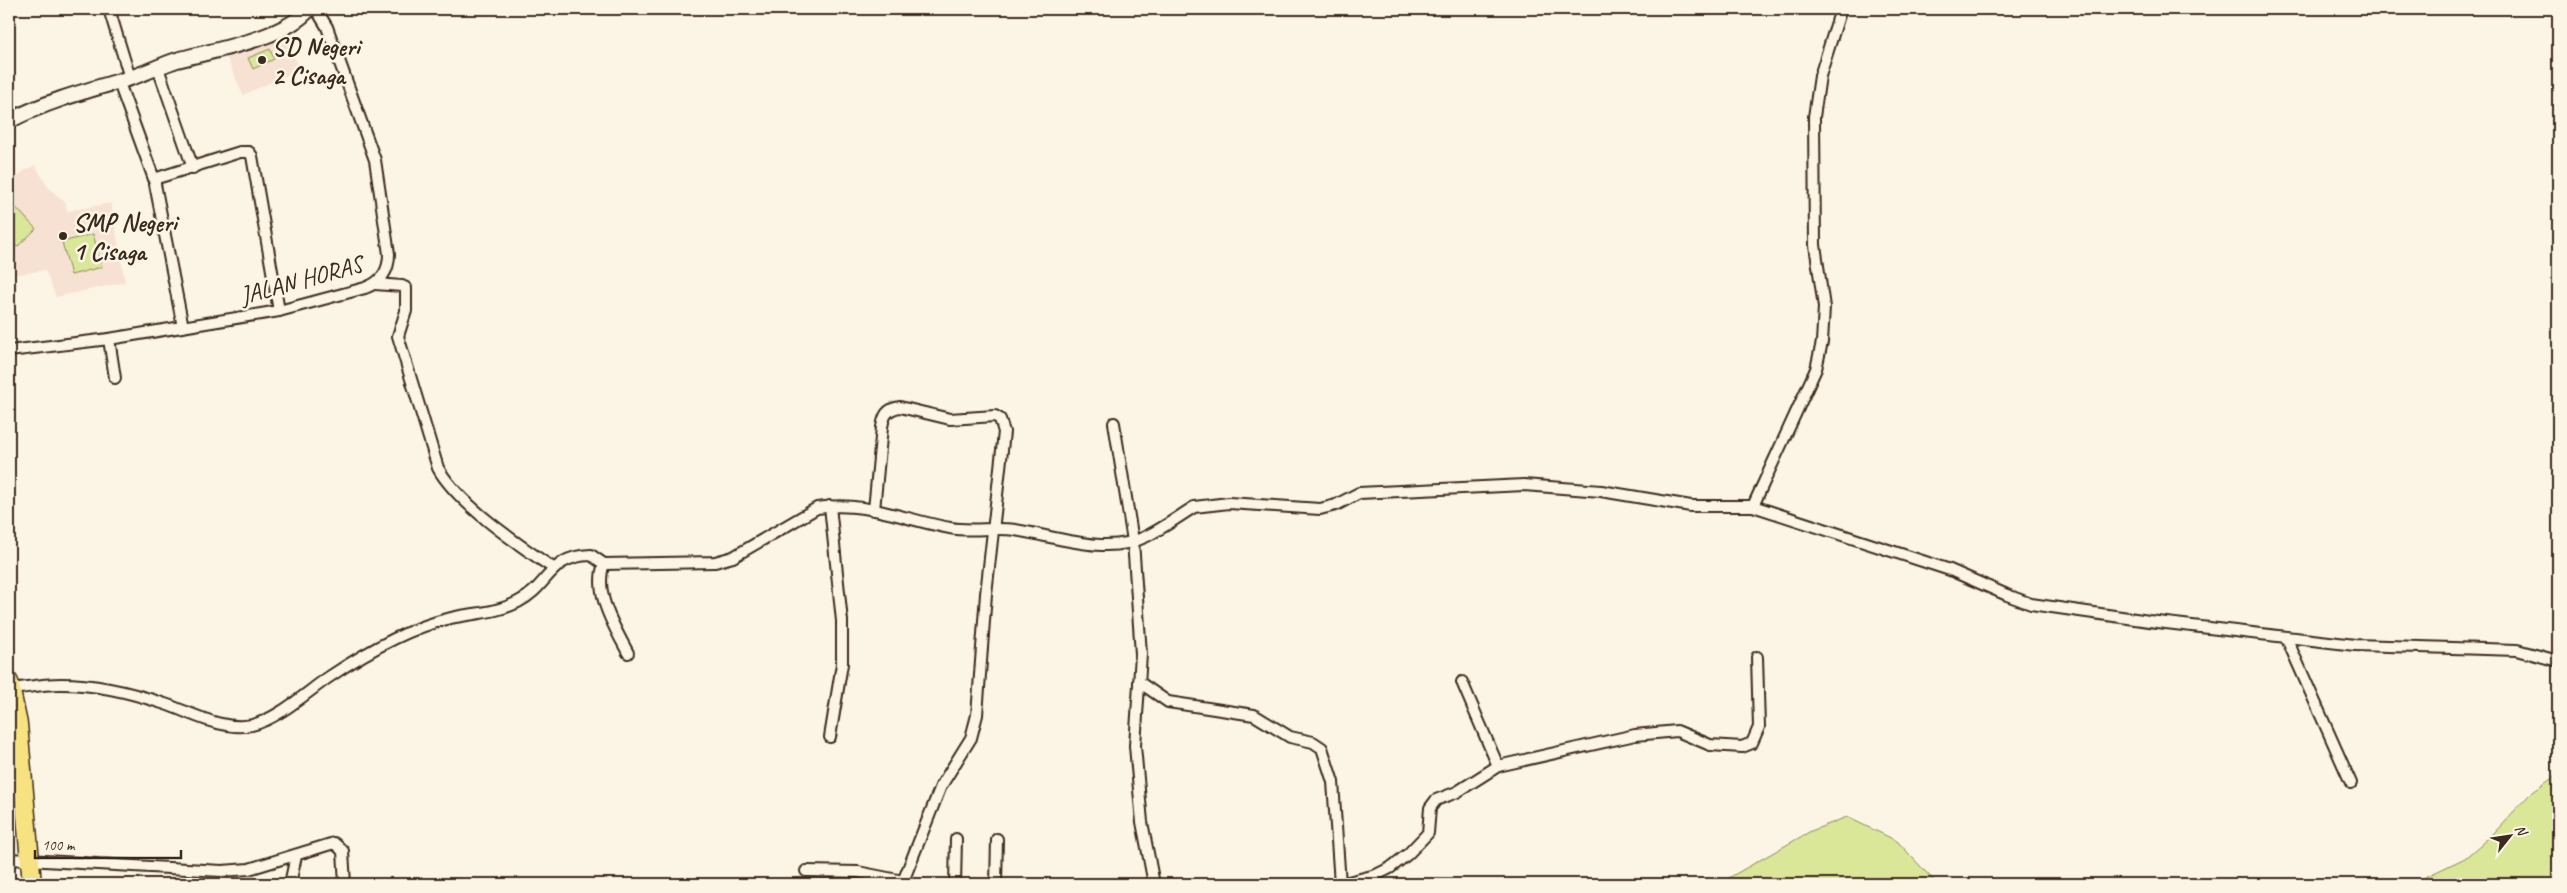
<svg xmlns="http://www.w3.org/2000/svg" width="2567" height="893" font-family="Caveat,sans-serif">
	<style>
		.built { fill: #f7e1d2 }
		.green { fill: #dae799; stroke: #8a885c }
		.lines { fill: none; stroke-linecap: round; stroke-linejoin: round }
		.street-casing { stroke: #3b2a1e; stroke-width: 14 }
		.secondary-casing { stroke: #3b2a1e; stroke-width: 18 }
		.highway-casing { stroke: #3b2a1e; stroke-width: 21 }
		.street { stroke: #fcf5e5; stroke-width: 10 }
		.secondary { stroke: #fcf5e5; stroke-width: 14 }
		.highway { stroke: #f7e281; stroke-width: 18 }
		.poi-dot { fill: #3b2a1e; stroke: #fcf5e5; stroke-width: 2 }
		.labels { text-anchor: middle; stroke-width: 5; stroke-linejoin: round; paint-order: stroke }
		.poi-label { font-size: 25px; font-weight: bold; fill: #3b2a1e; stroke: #fcf5e5; text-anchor: start }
		.street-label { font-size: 25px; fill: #3b2a1e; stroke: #fcf5e5 }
	</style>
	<rect width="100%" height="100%" fill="#fcf5e5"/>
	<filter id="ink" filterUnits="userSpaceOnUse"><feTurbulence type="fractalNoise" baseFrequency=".02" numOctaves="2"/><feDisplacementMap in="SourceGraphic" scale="10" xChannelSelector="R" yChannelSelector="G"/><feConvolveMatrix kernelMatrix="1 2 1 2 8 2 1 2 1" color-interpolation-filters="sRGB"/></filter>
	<g filter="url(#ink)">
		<!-- built -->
		<g class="built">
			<path d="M283 33 300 69 243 95 224 52Z"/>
			<path d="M35 165 48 187 66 203 67 211 111 203 125 282 56 297 45 270 9 276V172L15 179 24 171Z"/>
		</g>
		<!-- green -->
		<g class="green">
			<path d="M270 49 274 59 253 69 248 58Z"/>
			<path d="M9 200 36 229 17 247 9 239Z"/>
			<path d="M93 234 102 267 71 275 62 242Z"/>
			<path d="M2558 774V884H2411L2465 858 2494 833 2529 795Z"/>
			<path d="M1847 817 1897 841 1937 884H1718L1811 831Z"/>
		</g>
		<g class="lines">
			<defs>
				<g id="street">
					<path d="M109 9 130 78"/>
					<path d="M158 68 193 168"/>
					<path d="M118 80 154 179 183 327"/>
					<path d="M154 179 240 152H249L252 156 279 311"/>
					<path d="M375 284 402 286 406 288V311L398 336 438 468C458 504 519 545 553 568"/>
					<path d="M109 339 115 378"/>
					<path d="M9 351 109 339 279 311 365 288C381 282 389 272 389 254L375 160 327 27 316 9"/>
					<path d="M1114 423 1133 541 1141 654 1135 746 1142 822 1154 884"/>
					<path d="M830 506 842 621V664L830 737"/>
					<path d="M1753 506 1816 369 1822 342 1824 307 1815 245 1814 117 1820 76 1841 9"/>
					<path d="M874 510 882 427C884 415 887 409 900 407L950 419 995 416 1000 419 1004 432 986 594 977 715 971 738 941 786 902 884"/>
					<path d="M604 564C593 593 615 628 628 653"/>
					<path d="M2286 637 2351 783"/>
					<path d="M1139 682 1168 702 1254 715 1290 737 1313 742 1322 748 1333 782 1340 884"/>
					<path d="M12 689C28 687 44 684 61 684 94 684 133 693 165 704 192 713 222 731 252 725 278 719 307 692 329 677 366 652 408 628 451 618 473 613 497 613 518 602 550 586 548 556 591 555L604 564 715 562 733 557 817 508C864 500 905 520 950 528 971 532 993 527 1015 530 1055 536 1106 556 1145 537 1162 529 1178 517 1194 507L1229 503 1320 509 1336 505 1359 493 1524 485 1601 491 1691 506H1753L1950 570 2007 595 2031 604 2149 621 2355 645 2517 650 2558 661"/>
					<path d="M1498 766 1635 735 1677 731 1710 745 1742 747 1752 743 1759 727 1757 657"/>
					<path d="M9 859 222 871 249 869 334 843 343 851 345 884"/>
					<path d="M806 871 858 872 903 881"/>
					<path d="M290 884 296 856"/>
					<path d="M955 884 956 839"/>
					<path d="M996 884 997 839"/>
					<path d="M1340 884 1376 875 1390 868 1408 854 1428 833 1430 808 1436 800 1457 792 1498 766 1462 682"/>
				</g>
				<path id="secondary" d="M9 121C47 101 89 90 130 78 146 73 161 65 177 60 214 50 284 39 309 9"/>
				<path id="highway" d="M9 682 18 724 32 884"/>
			</defs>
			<!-- street casing -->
			<use href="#street" class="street-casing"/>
			<!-- secondary casing -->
			<use href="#secondary" class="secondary-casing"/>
			<!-- highway casing -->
			<use href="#highway" class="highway-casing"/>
			<!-- street -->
			<use href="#street" class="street"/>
			<!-- secondary -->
			<use href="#secondary" class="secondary"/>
			<!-- highway -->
			<use href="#highway" class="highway"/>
		</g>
	</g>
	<!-- markers -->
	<g class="poi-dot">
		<circle cx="262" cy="60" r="5"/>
		<circle cx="63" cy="236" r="5"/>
	</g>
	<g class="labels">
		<!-- poi labels -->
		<g class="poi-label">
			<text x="272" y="55">SD Negeri<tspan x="272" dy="29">2 Cisaga</tspan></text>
			<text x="73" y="231">SMP Negeri<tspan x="73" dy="29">1 Cisaga</tspan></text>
		</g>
		<!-- street labels -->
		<g class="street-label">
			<text transform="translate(301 279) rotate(-15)" y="9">JALAN HORAS</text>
		</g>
	</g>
	<!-- margin -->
	<rect width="2567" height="893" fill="none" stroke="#fcf5e5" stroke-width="30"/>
	<rect x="15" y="15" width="2537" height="863" fill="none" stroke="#3b2a1e" stroke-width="2" filter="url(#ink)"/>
	<!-- north arrow -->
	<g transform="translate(2510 836) rotate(60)" stroke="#fcf5e5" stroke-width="4" paint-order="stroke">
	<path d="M0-4L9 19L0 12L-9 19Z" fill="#3b2a1e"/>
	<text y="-8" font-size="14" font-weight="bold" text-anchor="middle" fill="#3b2a1e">N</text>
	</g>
	<!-- scale -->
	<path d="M35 850v8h146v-8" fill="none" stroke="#3b2a1e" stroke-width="2.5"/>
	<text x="42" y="850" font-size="15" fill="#3b2a1e" stroke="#fcf5e5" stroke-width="4" paint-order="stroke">100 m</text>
</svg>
